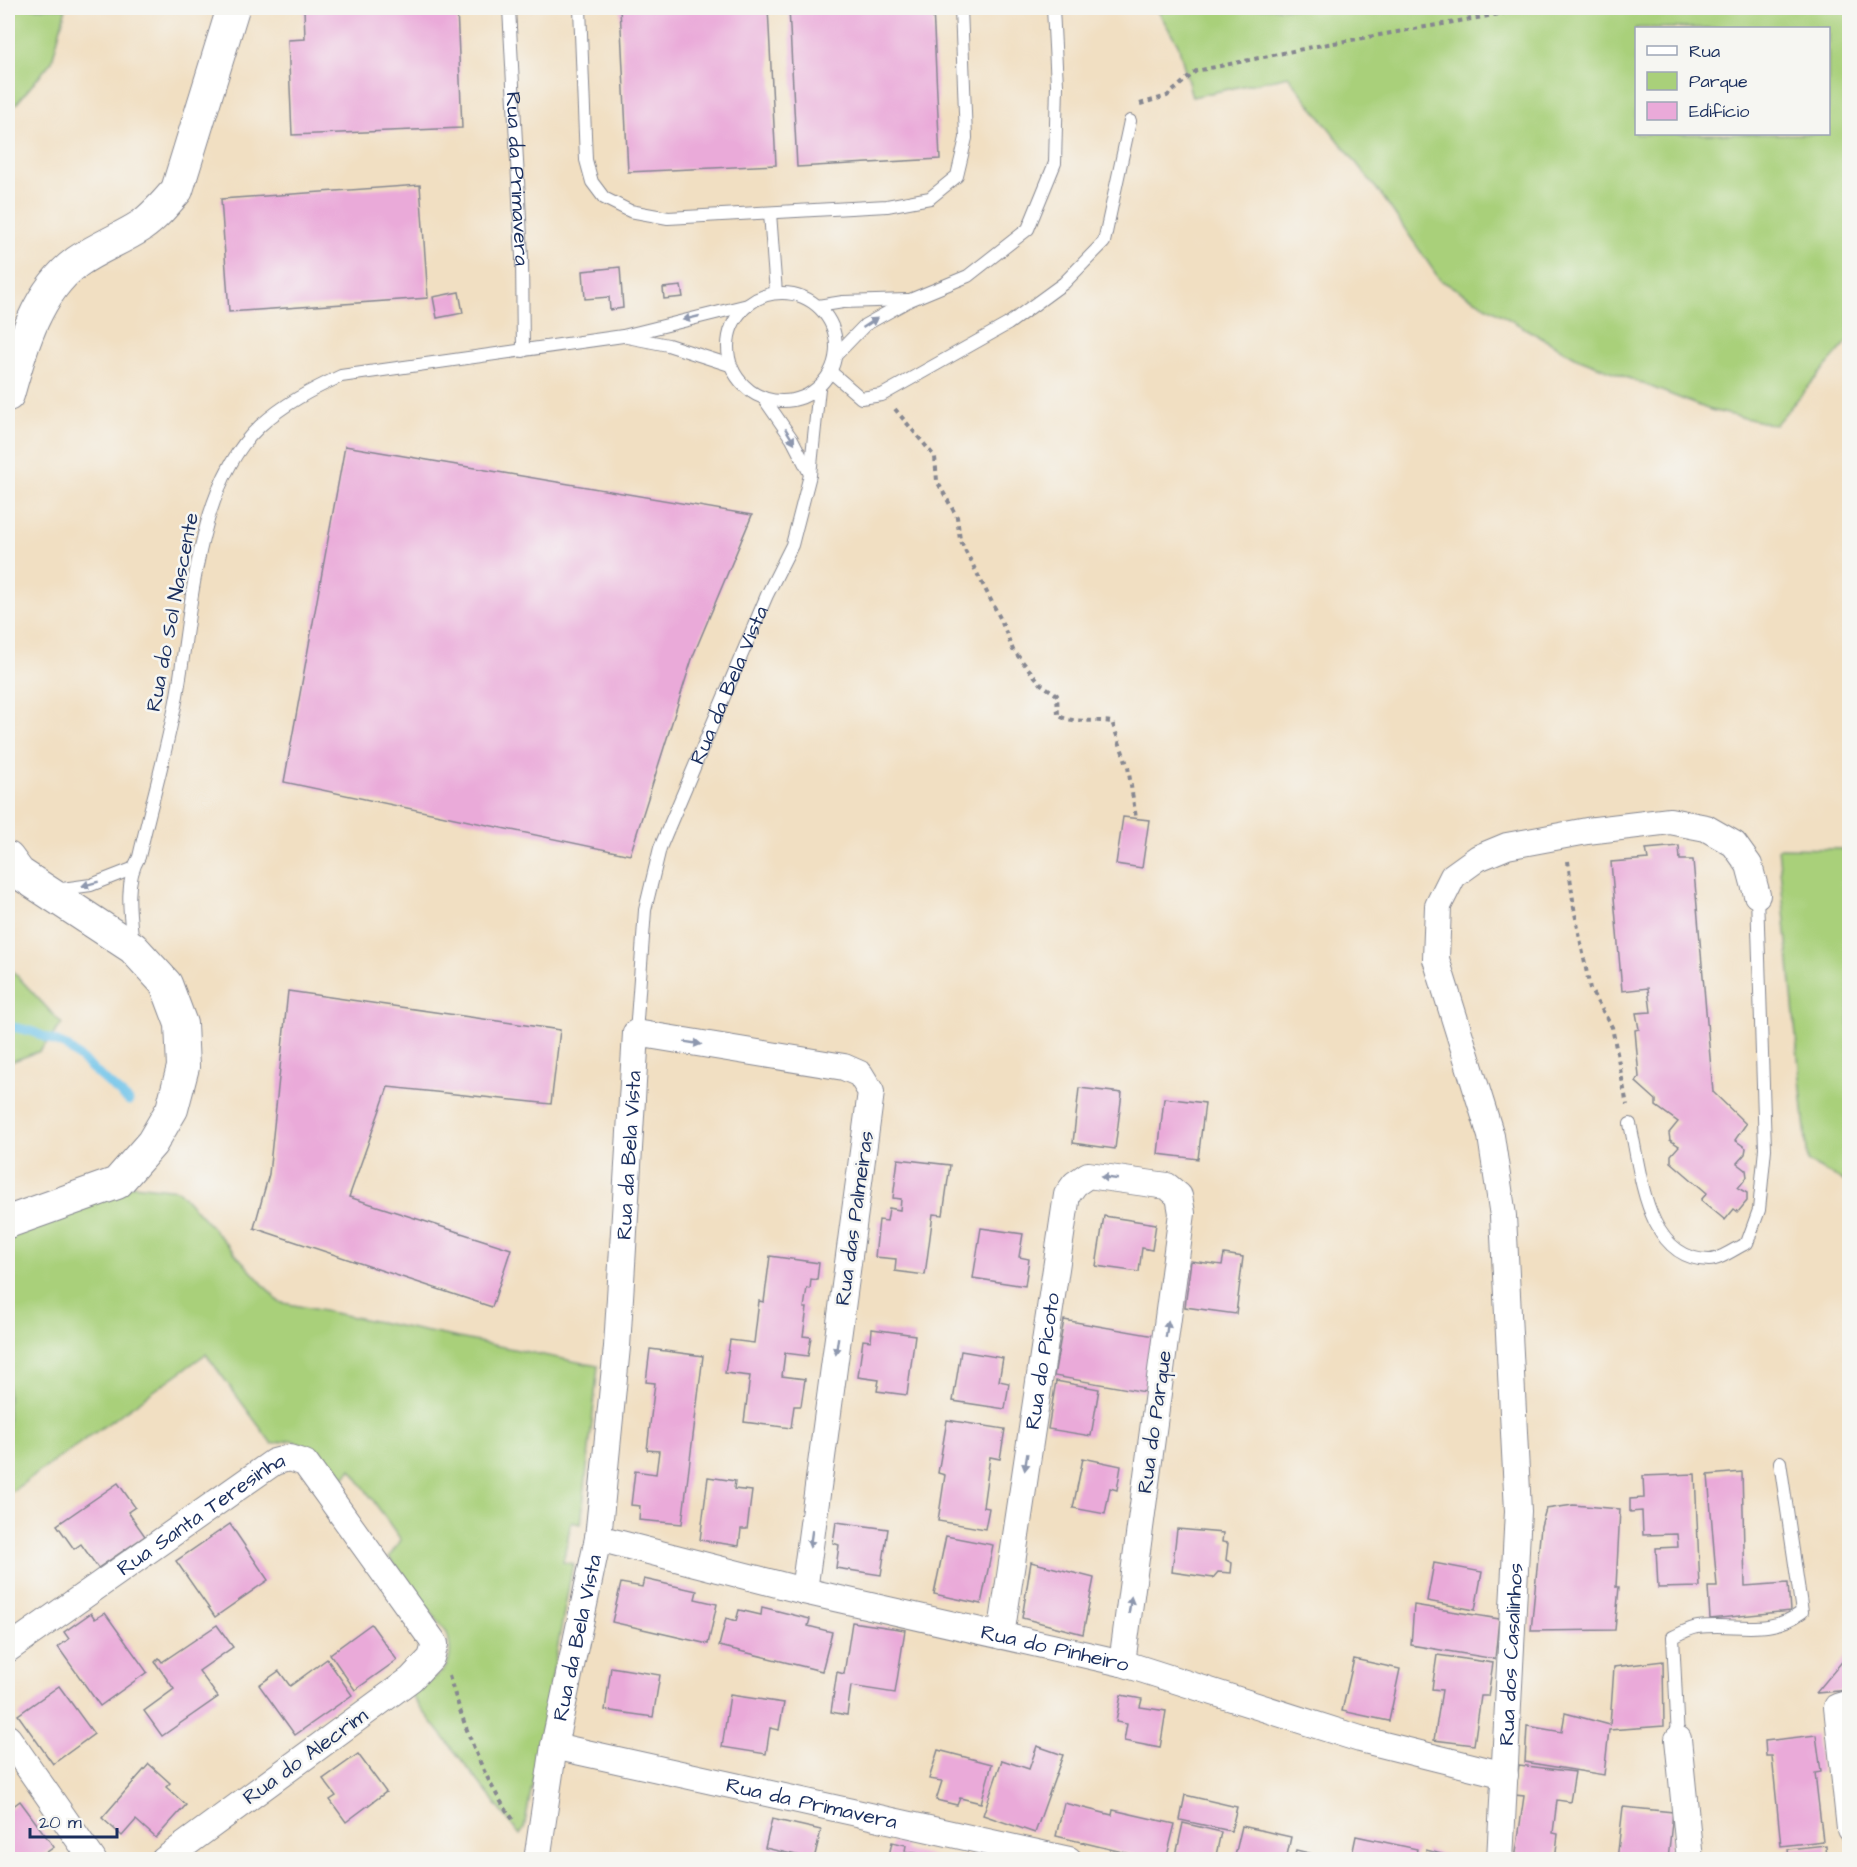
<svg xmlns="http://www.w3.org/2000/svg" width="1857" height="1867" font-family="'Architects Daughter',sans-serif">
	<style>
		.green { fill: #a9d07a; stroke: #62806c; stroke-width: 1.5; fill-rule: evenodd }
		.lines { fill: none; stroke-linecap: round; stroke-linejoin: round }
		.stream { stroke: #6cc2e9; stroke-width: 9 }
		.building { fill: #eaaad9 }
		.service-casing { stroke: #868790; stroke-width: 14 }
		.minor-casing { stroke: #868790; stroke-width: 28 }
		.tertiary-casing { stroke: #868790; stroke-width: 34 }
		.path { stroke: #868790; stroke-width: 4; stroke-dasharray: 4.5 4.5; stroke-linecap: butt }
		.service { stroke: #fff; stroke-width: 12 }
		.minor { stroke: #fff; stroke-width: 26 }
		.tertiary { stroke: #fff; stroke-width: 32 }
		.oneway { fill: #8d97ae }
		.labels { text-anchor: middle; stroke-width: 5; stroke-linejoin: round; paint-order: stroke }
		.street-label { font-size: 21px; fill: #1b2f5e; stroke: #f6f6f2 }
	</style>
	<rect width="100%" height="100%" fill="#f6f6f2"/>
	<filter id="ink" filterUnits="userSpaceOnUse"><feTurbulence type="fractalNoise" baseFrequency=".0167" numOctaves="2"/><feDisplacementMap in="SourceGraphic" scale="12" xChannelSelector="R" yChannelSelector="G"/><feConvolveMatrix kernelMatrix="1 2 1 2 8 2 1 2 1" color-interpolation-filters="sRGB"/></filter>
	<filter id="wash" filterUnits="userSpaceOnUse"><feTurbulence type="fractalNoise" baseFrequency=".008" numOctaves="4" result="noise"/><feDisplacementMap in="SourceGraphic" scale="24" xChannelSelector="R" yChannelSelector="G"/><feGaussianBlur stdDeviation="1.35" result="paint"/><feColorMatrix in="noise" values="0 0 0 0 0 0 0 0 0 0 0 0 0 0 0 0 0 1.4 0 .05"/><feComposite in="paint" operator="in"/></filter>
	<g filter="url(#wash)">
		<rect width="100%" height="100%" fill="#f1dfc2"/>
		<!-- green -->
		<g class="green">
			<path d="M8 8H66L52 61 8 114Z"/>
			<path d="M1156 8H1849V340L1775 425 1710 410 1577 358 1440 280 1383 197 1288 76 1192 97 1178 44ZM1636 28H1828V134H1636Z"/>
			<path d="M1778 848 1843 849 1849 853V1184L1808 1162Z"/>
			<path d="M8 966 62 1024 40 1051 8 1063Z"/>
			<path d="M133 1185 178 1190 279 1302 598 1366 581 1524 571 1522 563 1562 573 1564 524 1829 520 1835 410 1694C438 1675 458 1671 447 1633L389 1557 401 1540 351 1469 339 1486 312 1449 291 1440 272 1444 206 1354 8 1494V1235Z"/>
		</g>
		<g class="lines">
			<!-- stream -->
			<path class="stream" d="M8 1026 31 1031 66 1046 129 1101"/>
		</g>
		<g id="blocks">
			<!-- building -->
			<g class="building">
				<path d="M304 8H457L462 128 292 135 288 40 305 39Z"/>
				<path d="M620 8H768L776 165 628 172Z"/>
				<path d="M789 8H933L940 159 797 167Z"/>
				<path d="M420 185 428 298 229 312 221 199Z"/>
				<path d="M620 267 623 308 610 310 609 297 585 299 583 271Z"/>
				<path d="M681 286 683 297 664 299 663 288Z"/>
				<path d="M459 292 463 313 437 318 433 297Z"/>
				<path d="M345 446 752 515 693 656 630 855 284 782Z"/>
				<path d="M1123 817 1149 820 1142 868 1116 864Z"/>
				<path d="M1679 846 1680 860H1693L1713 1092 1746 1124 1735 1140 1746 1148 1745 1154 1737 1163 1746 1170 1747 1177 1738 1188 1747 1193V1201L1738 1212 1734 1209 1725 1220 1701 1200 1707 1193 1671 1162V1155L1679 1146 1670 1140 1669 1133 1678 1122 1656 1106V1100L1636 1082 1639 1077 1635 1030 1639 1029 1636 1013 1651 1012 1648 988 1622 991 1611 862 1648 859 1646 849Z"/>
				<path d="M288 991 560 1030 551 1104 388 1087 349 1197 511 1249 492 1307 254 1228 269 1174Z"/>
				<path d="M1079 1088 1122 1093 1115 1149 1073 1143Z"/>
				<path d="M1164 1098 1205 1103 1198 1159 1158 1154Z"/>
				<path d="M898 1159 950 1165 943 1215 933 1214 925 1275 895 1271 896 1259 875 1257 879 1220 887 1221 889 1208 900 1210 901 1199 893 1198Z"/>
				<path d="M1104 1216 1156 1224 1152 1250 1142 1248 1139 1272 1096 1266Z"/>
				<path d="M981 1228 1023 1234 1019 1257 1029 1259 1025 1286 973 1278Z"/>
				<path d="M1224 1254 1243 1257 1236 1314 1185 1307 1191 1261 1222 1265Z"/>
				<path d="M770 1256 819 1263 817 1280 811 1279 810 1289 807 1288 804 1308H807L803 1336 811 1337 808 1356 785 1353 782 1376 805 1379 801 1406H794L791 1428 744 1422 750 1376 725 1373 730 1340 754 1343 759 1301 764 1302Z"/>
				<path d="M1064 1320 1155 1336 1145 1392 1054 1376Z"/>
				<path d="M872 1329 915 1335 907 1395 877 1391 879 1380 858 1377 863 1340 871 1341Z"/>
				<path d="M650 1349 703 1356 682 1524 639 1520 640 1506 631 1505 635 1471 656 1474 659 1451 647 1450 655 1383 646 1382Z"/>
				<path d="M961 1351 1003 1358 999 1381 1009 1383 1005 1409 953 1401Z"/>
				<path d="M1056 1381 1099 1389 1091 1436 1048 1429Z"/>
				<path d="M947 1420 1005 1429 1000 1459 990 1457 983 1507 989 1508 985 1529 938 1521 945 1475 938 1473Z"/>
				<path d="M1083 1458 1121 1466 1117 1490 1110 1488 1105 1514 1073 1508Z"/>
				<path d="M1742 1472 1745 1586 1788 1583 1790 1611 1710 1619 1708 1587H1717L1708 1475Z"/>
				<path d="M1695 1474 1700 1587 1658 1588 1656 1548 1678 1547 1677 1534 1643 1535 1642 1511 1630 1512V1499L1644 1498 1643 1476Z"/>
				<path d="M708 1477 735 1481 734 1489 752 1491 747 1529H741L739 1546 700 1540Z"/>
				<path d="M118 1483 135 1507 128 1512 145 1536 98 1568 81 1544 74 1549 57 1525Z"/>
				<path d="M1573 1505 1620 1509 1616 1587H1619L1615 1630 1531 1631 1541 1526 1546 1509Z"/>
				<path d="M836 1522 888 1529 881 1575 836 1568 839 1545 833 1543Z"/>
				<path d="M230 1524 268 1580 215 1617 176 1561Z"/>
				<path d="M1177 1529 1223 1533 1222 1542 1228 1543 1226 1560 1232 1563 1231 1573 1218 1572 1213 1578 1172 1572Z"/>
				<path d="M946 1536 993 1545 981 1604 934 1594Z"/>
				<path d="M1031 1562 1094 1578 1083 1634 1022 1618Z"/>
				<path d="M1434 1563 1482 1572 1475 1610 1427 1601Z"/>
				<path d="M644 1579 697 1591 695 1599 717 1604 708 1644 612 1622 621 1583 642 1587Z"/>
				<path d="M1414 1605 1499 1619 1495 1659 1411 1645Z"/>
				<path d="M762 1607 810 1619 808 1626 832 1632 822 1671 719 1646 726 1618 736 1621 739 1610 761 1615Z"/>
				<path d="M8 1610 14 1619 8 1624Z"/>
				<path d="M91 1613 95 1619 105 1613 147 1672 100 1706 58 1647 69 1639 64 1632Z"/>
				<path d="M852 1622 905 1630 895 1693 851 1686 847 1715 831 1712 837 1672 844 1674Z"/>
				<path d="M371 1624 397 1660 355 1690 330 1654Z"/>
				<path d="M217 1625 233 1647 199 1671 218 1697 162 1736 144 1711 174 1689 155 1662 159 1658 162 1662Z"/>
				<path d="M1850 1652V1690L1816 1693Z"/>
				<path d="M1437 1655 1493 1663 1488 1696H1481L1474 1745 1434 1740 1442 1690 1432 1689Z"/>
				<path d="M327 1659 352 1695 295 1735 259 1685 279 1671 290 1686Z"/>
				<path d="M1354 1659 1400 1669 1389 1721 1342 1711Z"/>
				<path d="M1663 1661 1664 1726 1609 1730 1604 1775 1525 1762 1527 1726 1562 1732 1565 1713 1610 1725 1614 1667Z"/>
				<path d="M611 1667 660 1675 653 1717 605 1710Z"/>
				<path d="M59 1686 94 1734 53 1764 18 1715Z"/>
				<path d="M730 1695 784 1703 779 1730 770 1728 766 1754 722 1747Z"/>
				<path d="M1121 1695 1142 1699 1140 1707 1166 1711 1160 1748 1124 1741 1127 1724 1116 1722Z"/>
				<path d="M1816 1735 1821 1772 1815 1773 1823 1841 1781 1846 1772 1756H1766L1765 1741Z"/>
				<path d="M1037 1746 1063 1755 1035 1833 983 1815 1002 1760 1029 1769Z"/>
				<path d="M938 1750 992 1764 981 1803 960 1798 957 1805 936 1800 942 1781 929 1779Z"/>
				<path d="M358 1754 386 1792 346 1822 330 1800 336 1796 323 1779Z"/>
				<path d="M149 1764 170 1783 166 1787 186 1805 156 1838 136 1820 122 1836 102 1818Z"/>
				<path d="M1519 1765 1575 1772 1570 1802 1557 1800 1553 1833 1558 1834 1555 1860H1515L1524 1796 1515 1795Z"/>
				<path d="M1185 1795 1237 1807 1231 1831 1180 1820Z"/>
				<path d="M20 1801 54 1847 36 1860H8V1810Z"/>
				<path d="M1064 1803 1112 1815 1113 1810 1175 1824 1166 1860H1155L1056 1836Z"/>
				<path d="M1623 1807 1673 1812 1668 1860H1617Z"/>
				<path d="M772 1819 821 1830 814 1859 765 1848Z"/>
				<path d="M1183 1823 1221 1832 1215 1860H1175Z"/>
				<path d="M1242 1826 1291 1837 1286 1860H1234Z"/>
				<path d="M1356 1836 1417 1849 1415 1860H1351Z"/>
				<path d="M892 1842 906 1845 905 1851 935 1857 934 1860H888Z"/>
				<path d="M1826 1845 1827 1860H1789L1788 1849Z"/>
				<path d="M1296 1850 1334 1859 1333 1860H1294Z"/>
				<path d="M1426 1850 1461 1859V1860H1424Z"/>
			</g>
		</g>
	</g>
	<g filter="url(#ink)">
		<use href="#blocks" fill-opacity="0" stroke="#868790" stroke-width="1.5"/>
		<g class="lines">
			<defs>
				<g id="service">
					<path id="s1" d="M509 8 522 257 523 351"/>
					<path d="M580 8 586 160 592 182 604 198 630 211 668 218 887 206 930 198 957 176 966 138 961 8"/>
					<path d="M770 213 776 293"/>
					<circle cx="782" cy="347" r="54"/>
					<path d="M818 306 843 302 908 300"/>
					<path d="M627 337 668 345 730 365"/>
					<path d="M837 354 865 325 910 300 968 276 1028 229 1055 163 1057 85 1053 8"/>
					<path d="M831 372 861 398 882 395 1008 324 1064 283 1104 242 1130 121"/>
					<path d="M765 400 792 439 810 474"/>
					<path d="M55 890 91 885 132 869"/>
					<path d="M133 944C130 916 124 882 139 857 151 805 166 753 176 701 192 617 194 487 260 426 284 404 311 390 341 376L623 336 748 305"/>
					<path id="s2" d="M636 1033 645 910 660 848 767 595 792 545 810 475 819 388"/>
					<path d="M1630 1124C1641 1171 1645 1259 1709 1260 1720 1260 1737 1247 1747 1243L1759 1210 1765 1149 1757 895"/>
					<path d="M1678 1739 1673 1637C1680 1634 1690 1628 1698 1627 1735 1622 1768 1637 1802 1612L1780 1462"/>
				</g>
				<g id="minor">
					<path id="s3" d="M598 1538 804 1591 1122 1663 1360 1739 1505 1775"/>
					<path id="s4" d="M1001 1636 1067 1195 1075 1184 1088 1175 1167 1186 1179 1196 1182 1213 1122 1663"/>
					<path id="s5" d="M8 1649 274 1462 289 1458 305 1463 435 1644 431 1658 411 1679 164 1860"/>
					<path d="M1850 1703 1837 1707 1850 1829"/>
					<path d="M8 1738 93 1860"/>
					<path d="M1678 1739 1690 1860"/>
					<path id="s6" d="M554 1746 1069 1860"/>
					<path id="s7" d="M537 1860 554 1746 598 1538 617 1347 636 1033 844 1067 860 1074 871 1092 804 1591"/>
					<path id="s8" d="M1500 1860 1518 1511 1503 1216 1491 1136 1436 959 1438 906 1453 876 1478 858 1507 846 1587 831 1670 821 1706 828 1734 844 1749 865 1757 895"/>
				</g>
				<g id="tertiary">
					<path d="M8 395C21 349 36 292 77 262 97 248 121 239 141 226 155 216 166 203 177 190L233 8"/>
					<path d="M8 858 19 873 133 948 166 984 181 1024 183 1067 172 1109 152 1143 117 1183 8 1222"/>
				</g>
			</defs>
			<!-- service casing -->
			<use href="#service" class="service-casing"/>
			<!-- minor casing -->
			<use href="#minor" class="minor-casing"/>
			<!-- tertiary casing -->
			<use href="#tertiary" class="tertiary-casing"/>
			<!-- path -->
			<g class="path">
				<path d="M1140 104 1167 96 1196 71 1317 46 1534 8"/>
				<path d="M895 409 935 457 937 481 957 517 960 540 1000 618 1013 650 1041 684 1057 695 1058 715C1070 724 1096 719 1112 722L1128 767 1136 818"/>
				<path d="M1568 861 1574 908 1590 989 1612 1027 1627 1105"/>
				<path d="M449 1676C465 1727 482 1779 515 1822"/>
			</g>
			<!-- service -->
			<use href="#service" class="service"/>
			<!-- minor -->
			<use href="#minor" class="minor"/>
			<!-- tertiary -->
			<use href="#tertiary" class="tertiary"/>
		</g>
		<!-- one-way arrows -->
		<defs><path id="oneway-solid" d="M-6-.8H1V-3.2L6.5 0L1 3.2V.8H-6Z" transform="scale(1.5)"/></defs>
		<g class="oneway">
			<use href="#oneway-solid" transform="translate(691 318) rotate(167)"/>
			<use href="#oneway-solid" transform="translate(870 323) rotate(-34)"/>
			<use href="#oneway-solid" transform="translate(790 436) rotate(58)"/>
			<use href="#oneway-solid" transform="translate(90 884) rotate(165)"/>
			<use href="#oneway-solid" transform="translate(693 1043) rotate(9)"/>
			<use href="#oneway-solid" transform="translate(1109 1178) rotate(-172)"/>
			<use href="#oneway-solid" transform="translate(1167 1329) rotate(-82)"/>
			<use href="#oneway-solid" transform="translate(837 1346) rotate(98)"/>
			<use href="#oneway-solid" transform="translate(1026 1462) rotate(99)"/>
			<use href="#oneway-solid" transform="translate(811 1539) rotate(98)"/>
			<use href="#oneway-solid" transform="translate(1130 1605) rotate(-82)"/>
		</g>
	</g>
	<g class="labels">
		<!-- street labels -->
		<g class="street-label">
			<text dy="7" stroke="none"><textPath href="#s1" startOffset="171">Rua da Primavera</textPath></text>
			<text transform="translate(172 612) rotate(-79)" y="7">Rua do Sol Nascente</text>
			<text dy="7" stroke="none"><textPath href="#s2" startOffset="364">Rua da Bela Vista</textPath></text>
			<text dy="7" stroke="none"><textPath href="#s7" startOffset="712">Rua da Bela Vista</textPath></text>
			<text transform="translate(854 1218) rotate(-82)" y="7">Rua das Palmeiras</text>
			<text dy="7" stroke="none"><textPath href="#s4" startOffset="278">Rua do Picoto</textPath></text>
			<text transform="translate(1154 1422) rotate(-82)" y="7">Rua do Parque</text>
			<text dy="7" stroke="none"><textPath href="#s5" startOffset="236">Rua Santa Teresinha</textPath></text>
			<text dy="7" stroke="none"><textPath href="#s7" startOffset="226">Rua da Bela Vista</textPath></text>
			<text dy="7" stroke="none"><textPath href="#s3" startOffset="470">Rua do Pinheiro</textPath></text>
			<text dy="7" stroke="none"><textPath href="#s8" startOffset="206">Rua dos Casalinhos</textPath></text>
			<text transform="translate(305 1756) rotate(-36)" y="7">Rua do Alecrim</text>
			<text dy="7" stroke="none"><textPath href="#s6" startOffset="264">Rua da Primavera</textPath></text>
		</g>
	</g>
	<!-- margin -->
	<rect width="1857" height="1867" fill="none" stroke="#f6f6f2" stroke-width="30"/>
	<!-- legend -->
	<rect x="1635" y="27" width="195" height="108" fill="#f6f6f2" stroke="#9ea6b7" stroke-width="1.5"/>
	<rect x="1647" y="46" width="30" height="9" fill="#ffffff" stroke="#9ea6b7" stroke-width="1.5"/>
	<text x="1689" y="57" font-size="18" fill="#1b2f5e">Rua</text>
	<rect x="1647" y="72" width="30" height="18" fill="#a9d07a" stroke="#9ea6b7" stroke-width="1.5"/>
	<text x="1689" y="87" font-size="18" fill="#1b2f5e">Parque</text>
	<rect x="1647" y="102" width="30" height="18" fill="#eaaad9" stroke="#9ea6b7" stroke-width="1.5"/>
	<text x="1689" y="117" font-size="18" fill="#1b2f5e">Edifício</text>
	<!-- scale -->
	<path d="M30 1828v9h87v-9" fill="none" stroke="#1b2f5e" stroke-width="3"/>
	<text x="39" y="1828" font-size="18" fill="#1b2f5e" stroke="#f6f6f2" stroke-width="4.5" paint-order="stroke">20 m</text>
</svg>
